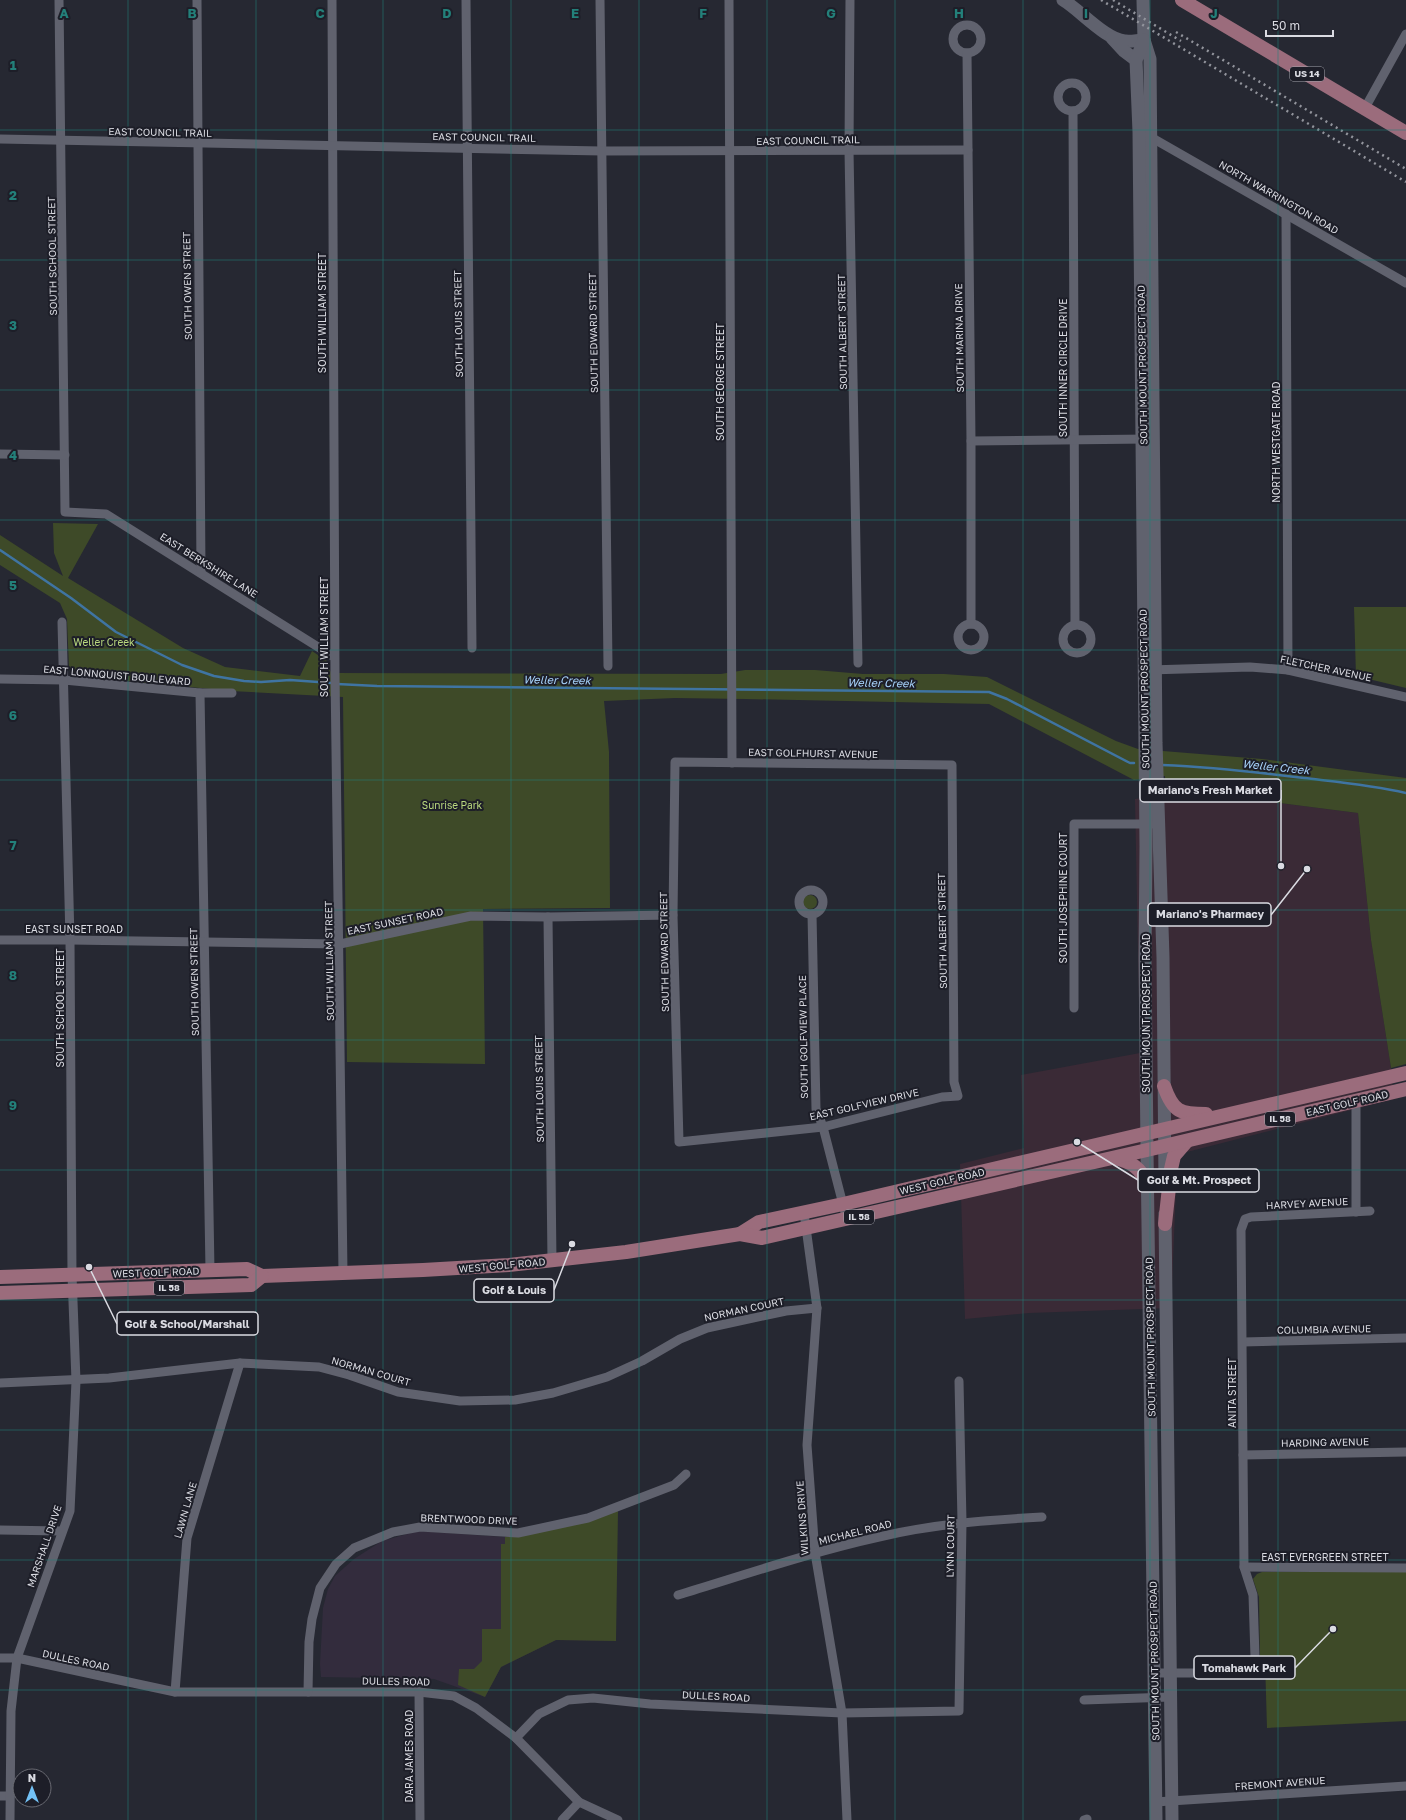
<svg xmlns="http://www.w3.org/2000/svg" width="1406" height="1820" font-family="'Golos Text',sans-serif">
	<style>
		.commercial { fill: #3a2a36 }
		.education { fill: #332c3d }
		.green { fill: #3e4a28 }
		.lines { fill: none; stroke-linecap: round; stroke-linejoin: round }
		.stream { stroke: #3f74a2; stroke-width: 2.5 }
		.street { stroke: #60626e; stroke-width: 9 }
		.secondary { stroke: #60626e; stroke-width: 13 }
		.primary { stroke: #9b6c7c; stroke-width: 14 }
		.rail { stroke: #92949c; stroke-width: 2.5; stroke-dasharray: 2 4; stroke-linecap: butt }
		.grid { fill: none; stroke: #23807a; stroke-width: 1; stroke-opacity: 0.55 }
		.labels { text-anchor: middle; stroke-width: 4; stroke-linejoin: round; paint-order: stroke }
		.shield { fill: #1d1e28; stroke: #a1a2aa; stroke-width: 1 }
		.shield-label { font-size: 9px; font-weight: bold; fill: #dadbe2 }
		.street-label { font-size: 10px; fill: #dadbe2; stroke: #1d1e28 }
		.park-label { font-size: 10px; fill: #b9d87e; stroke: #1d1e28 }
		.water-label { font-size: 11px; font-style: italic; fill: #a7d2fa; stroke: #1d1e28 }
		.grid-label { font-size: 13px; text-anchor: middle; font-weight: bold; fill: #23807a; stroke: #1d1e28; stroke-width: 4; stroke-linejoin: round; paint-order: stroke }
		.leader { fill: none; stroke: #dadbe2; stroke-width: 1.5 }
		.callout-dot { fill: #dadbe2; stroke: #1d1e28; stroke-width: 1.5 }
		.callout { fill: #1d1e28; stroke: #dadbe2; stroke-width: 1.5 }
		.callout-label { font-size: 11px; text-anchor: middle; font-weight: bold; fill: #dadbe2 }
	</style>
	<rect width="100%" height="100%" fill="#262832"/>
	<!-- commercial -->
	<path class="commercial" d="M1184 791 1358 813 1371 940 1391 1068 1394 1099 1183 1153 1177 1164 1171 1308 1029 1313 965 1319 960 1164 1024 1148 1021 1075 1140 1053 1135 799 1165 795 1175 800Z"/>
	<!-- education -->
	<path class="education" d="M418 1531 505 1537 534 1533 616 1641 556 1640 501 1667 485 1697 434 1679 321 1677 320 1664 323 1608 328 1589 335 1576 354 1559 382 1541Z"/>
	<!-- green -->
	<g class="green">
		<path d="M53 523 98 524 68 578 183 648 225 667 300 676 312 651 327 661 331 673 721 674 745 670H815L863 674H944L987 677 1116 741 1138 749 1262 759 1406 778V1064L1391 1068 1371 940 1358 813 1184 791 1175 800 1165 795V776L1134 780 989 704 745 699 675 698 604 701 609 752 610 908 483 909 485 1064 347 1062 343 697 231 691 77 676 71 674 69 668 67 619 60 603 0 565V535L63 576 54 553Z"/>
		<path d="M1354 607H1406V688L1356 676Z"/>
		<circle cx="810" cy="902" r="7"/>
		<path d="M618 1510 616 1641 556 1640 501 1667 485 1697 458 1685 459 1669H474L482 1661V1629H501V1544H505V1537L534 1533Z"/>
		<path d="M1406 1571V1721L1267 1728 1265 1660H1260L1259 1597 1253 1579 1257 1574 1262 1572Z"/>
	</g>
	<g class="lines">
		<!-- stream -->
		<g class="stream">
			<path d="M0 550 71 598 116 632 182 665 214 676 244 681 261 682 290 680 332 683"/>
			<path d="M337 684 377 686 989 692 1007 699 1130 763H1134"/>
			<path d="M1162 765C1209 767 1257 772 1304 778 1338 782 1372 785 1406 793"/>
		</g>
		<!-- street -->
		<g class="street">
			<path d="M59 0 65 512 106 514 334 657"/>
			<path d="M197 0 201 573"/>
			<path d="M332 0 335 675 343 1273"/>
			<path d="M466 0 472 648"/>
			<path d="M600 0 608 666"/>
			<path d="M729 0 732 763"/>
			<path d="M850 0 849 150 858 663"/>
			<circle cx="967" cy="39" r="14"/>
			<path d="M967 53 971 441V624"/>
			<circle cx="1072" cy="97" r="14"/>
			<path d="M1365 108 1406 34"/>
			<path d="M1073 111 1075 625"/>
			<path d="M1147 135 1406 283"/>
			<path d="M0 139 602 151 968 150"/>
			<path d="M1286 214 1288 670"/>
			<path d="M971 441 1148 439"/>
			<path d="M0 454 65 455"/>
			<circle cx="971" cy="637" r="13"/>
			<circle cx="1077" cy="639" r="14"/>
			<path d="M1149 670 1250 667 1288 670 1406 697"/>
			<path d="M0 679 64 680 200 693H232"/>
			<path d="M200 693 210 1270"/>
			<path d="M675 762 952 765 954 1082 958 1096 942 1097 823 1127 679 1142 673 915Z"/>
			<circle cx="811" cy="902" r="12"/>
			<path d="M812 914 816 1109 823 1127 847 1220"/>
			<path d="M548 917 552 1261"/>
			<path d="M0 940H70L340 944 471 916 548 917 673 915"/>
			<path d="M1074 1008V824H1152"/>
			<path d="M1356 1101V1212"/>
			<path d="M804 1213 817 1308 807 1445 815 1553 842 1713 847 1820"/>
			<path d="M1243 1342 1406 1338"/>
			<path d="M0 1383 109 1378 240 1363 319 1367 349 1375 398 1392 460 1401 515 1400 553 1393 607 1377 642 1361 680 1339 707 1328 786 1311 817 1308"/>
			<path d="M1243 1455 1406 1452"/>
			<path d="M0 1530 62 1531"/>
			<path d="M1244 1567 1406 1568"/>
			<path d="M678 1595C744 1575 811 1552 879 1537 933 1524 988 1520 1042 1517"/>
			<path d="M0 1658H17L175 1692H419L454 1696 476 1708 516 1738 579 1802 618 1820"/>
			<path d="M1154 1673H1243L1252 1669 1255 1657 1253 1595 1244 1567 1241 1230 1245 1219 1251 1217 1370 1211"/>
			<path d="M175 1692 187 1538 240 1363"/>
			<path d="M308 1692 309 1642 312 1619 320 1588 336 1564 354 1548 393 1532 420 1527 518 1533 588 1518 674 1485 686 1474"/>
			<path d="M419 1692 420 1820"/>
			<path d="M1084 1700 1170 1697"/>
			<path d="M516 1738 539 1714 568 1700 593 1698 650 1704 842 1713 959 1711 962 1522 959 1381"/>
			<path d="M0 1796H10"/>
			<path d="M1155 1802 1406 1786"/>
			<path d="M10 1820 11 1711 17 1658 70 1511 76 1381 72 1275 70 940 62 622"/>
			<path d="M562 1820 579 1802"/>
			<path d="M1084 1820 1087 1819"/>
		</g>
		<!-- secondary -->
		<g class="secondary">
			<path d="M1063 0C1080 10 1106 40 1125 41 1131 42 1138 40 1144 40"/>
			<path d="M1143 0 1144 40 1150 59 1156 743 1163 957 1165 1182"/>
			<path d="M1112 38 1124 51 1136 60"/>
			<path d="M1144 40 1136 60 1139 132 1146 846 1145 958 1147 1150 1156 1820"/>
			<path d="M1165 1214 1172 1820"/>
		</g>
		<!-- primary -->
		<g class="primary">
			<path d="M1182 0 1406 133"/>
			<path d="M1164 1086C1173 1112 1180 1114 1206 1114"/>
			<path d="M1115 1158C1132 1162 1140 1168 1148 1184"/>
			<path d="M1165 1224 1171 1169 1174 1156 1187 1141"/>
			<path d="M740 1234 759 1222 843 1204 1406 1073"/>
			<path d="M0 1277 247 1269 262 1276 423 1270 509 1265 626 1252 740 1234 762 1238 1147 1150 1406 1089"/>
			<path d="M0 1293 251 1285 262 1276"/>
		</g>
		<!-- rail -->
		<g class="rail">
			<path d="M1101 0 1406 182"/>
			<path d="M1113 0 1181 41"/>
			<path d="M1176 32 1406 169"/>
		</g>
	</g>
	<!-- grid -->
	<path class="grid" d="M128 0V1820M256 0V1820M383 0V1820M511 0V1820M639 0V1820M767 0V1820M895 0V1820M1023 0V1820M1150 0V1820M1278 0V1820M0 130H1406M0 260H1406M0 390H1406M0 520H1406M0 650H1406M0 780H1406M0 910H1406M0 1040H1406M0 1170H1406M0 1300H1406M0 1430H1406M0 1560H1406M0 1690H1406"/>
	<g class="labels">
		<!-- shield labels -->
		<g class="shield">
			<rect x="1290" y="67" width="34" height="14" rx="3"/>
			<rect x="1265" y="1112" width="30" height="14" rx="3"/>
			<rect x="844" y="1210" width="30" height="14" rx="3"/>
			<rect x="154" y="1281" width="30" height="14" rx="3"/>
		</g>
		<g class="shield-label">
			<text x="1307" y="77">US 14</text>
			<text x="1280" y="1122">IL 58</text>
			<text x="859" y="1220">IL 58</text>
			<text x="169" y="1291">IL 58</text>
		</g>
		<!-- street labels -->
		<g class="street-label">
			<text transform="translate(160 132) rotate(1)" y="4">EAST COUNCIL TRAIL</text>
			<text transform="translate(484 137) rotate(1)" y="4">EAST COUNCIL TRAIL</text>
			<text transform="translate(808 140) rotate(-1)" y="4">EAST COUNCIL TRAIL</text>
			<text transform="translate(1279 197) rotate(30)" y="4">NORTH WARRINGTON ROAD</text>
			<text transform="translate(52 256) rotate(-91)" y="4">SOUTH SCHOOL STREET</text>
			<text transform="translate(187 286) rotate(-91)" y="4">SOUTH OWEN STREET</text>
			<text transform="translate(322 313) rotate(-90)" y="4">SOUTH WILLIAM STREET</text>
			<text transform="translate(458 324) rotate(-91)" y="4">SOUTH LOUIS STREET</text>
			<text transform="translate(842 332) rotate(-91)" y="4">SOUTH ALBERT STREET</text>
			<text transform="translate(593 333) rotate(-91)" y="4">SOUTH EDWARD STREET</text>
			<text transform="translate(959 338) rotate(-91)" y="4">SOUTH MARINA DRIVE</text>
			<text transform="translate(1142 365) rotate(-91)" y="4">SOUTH MOUNT PROSPECT ROAD</text>
			<text transform="translate(1063 368) rotate(-90)" y="4">SOUTH INNER CIRCLE DRIVE</text>
			<text transform="translate(720 382) rotate(-90)" y="4">SOUTH GEORGE STREET</text>
			<text transform="translate(1276 442) rotate(-90)" y="4">NORTH WESTGATE ROAD</text>
			<text transform="translate(209 565) rotate(32)" y="4">EAST BERKSHIRE LANE</text>
			<text transform="translate(324 637) rotate(-90)" y="4">SOUTH WILLIAM STREET</text>
			<text transform="translate(1326 668) rotate(12)" y="4">FLETCHER AVENUE</text>
			<text transform="translate(117 675) rotate(5)" y="4">EAST LONNQUIST BOULEVARD</text>
			<text transform="translate(1144 689) rotate(-91)" y="4">SOUTH MOUNT PROSPECT ROAD</text>
			<text transform="translate(813 753) rotate(1)" y="4">EAST GOLFHURST AVENUE</text>
			<text transform="translate(1063 898) rotate(-90)" y="4">SOUTH JOSEPHINE COURT</text>
			<text transform="translate(395 921) rotate(-12)" y="4">EAST SUNSET ROAD</text>
			<text x="74" y="933">EAST SUNSET ROAD</text>
			<text transform="translate(942 931) rotate(-91)" y="4">SOUTH ALBERT STREET</text>
			<text transform="translate(664 952) rotate(-91)" y="4">SOUTH EDWARD STREET</text>
			<text transform="translate(329 961) rotate(-91)" y="4">SOUTH WILLIAM STREET</text>
			<text transform="translate(194 982) rotate(-91)" y="4">SOUTH OWEN STREET</text>
			<text transform="translate(60 1008) rotate(-90)" y="4">SOUTH SCHOOL STREET</text>
			<text transform="translate(1146 1013) rotate(-90)" y="4">SOUTH MOUNT PROSPECT ROAD</text>
			<text transform="translate(803 1037) rotate(-91)" y="4">SOUTH GOLFVIEW PLACE</text>
			<text transform="translate(539 1089) rotate(-91)" y="4">SOUTH LOUIS STREET</text>
			<text transform="translate(1347 1103) rotate(-13)" y="4">EAST GOLF ROAD</text>
			<text transform="translate(864 1104) rotate(-13)" y="4">EAST GOLFVIEW DRIVE</text>
			<text transform="translate(942 1181) rotate(-13)" y="4">WEST GOLF ROAD</text>
			<text transform="translate(1307 1203) rotate(-3)" y="4">HARVEY AVENUE</text>
			<text transform="translate(502 1265) rotate(-5)" y="4">WEST GOLF ROAD</text>
			<text transform="translate(156 1272) rotate(-2)" y="4">WEST GOLF ROAD</text>
			<text transform="translate(744 1309) rotate(-12)" y="4">NORMAN COURT</text>
			<text transform="translate(1324 1329) rotate(-1)" y="4">COLUMBIA AVENUE</text>
			<text transform="translate(1150 1337) rotate(-91)" y="4">SOUTH MOUNT PROSPECT ROAD</text>
			<text transform="translate(371 1371) rotate(16)" y="4">NORMAN COURT</text>
			<text transform="translate(1232 1393) rotate(-90)" y="4">ANITA STREET</text>
			<text transform="translate(1325 1442) rotate(-1)" y="4">HARDING AVENUE</text>
			<text transform="translate(185 1510) rotate(-74)" y="4">LAWN LANE</text>
			<text transform="translate(802 1518) rotate(-94)" y="4">WILKINS DRIVE</text>
			<text transform="translate(469 1519) rotate(2)" y="4">BRENTWOOD DRIVE</text>
			<text transform="translate(855 1532) rotate(-14)" y="4">MICHAEL ROAD</text>
			<text transform="translate(44 1546) rotate(-71)" y="4">MARSHALL DRIVE</text>
			<text transform="translate(950 1546) rotate(-89)" y="4">LYNN COURT</text>
			<text x="1325" y="1561">EAST EVERGREEN STREET</text>
			<text transform="translate(76 1660) rotate(12)" y="4">DULLES ROAD</text>
			<text transform="translate(1154 1661) rotate(-91)" y="4">SOUTH MOUNT PROSPECT ROAD</text>
			<text transform="translate(396 1681) rotate(1)" y="4">DULLES ROAD</text>
			<text transform="translate(716 1696) rotate(3)" y="4">DULLES ROAD</text>
			<text transform="translate(409 1756) rotate(-90)" y="4">DARA JAMES ROAD</text>
			<text transform="translate(1280 1783) rotate(-4)" y="4">FREMONT AVENUE</text>
		</g>
		<!-- park labels -->
		<g class="park-label">
			<text x="104" y="646">Weller Creek</text>
			<text x="452" y="809">Sunrise Park</text>
		</g>
		<!-- water labels -->
		<g class="water-label">
			<text transform="translate(557 680) rotate(1)" y="4">Weller Creek</text>
			<text transform="translate(881 683) rotate(1)" y="4">Weller Creek</text>
			<text transform="translate(1276 767) rotate(6)" y="4">Weller Creek</text>
		</g>
	</g>
	<g class="grid-label">
		<text x="64" y="18">A</text>
		<text x="192" y="18">B</text>
		<text x="320" y="18">C</text>
		<text x="447" y="18">D</text>
		<text x="575" y="18">E</text>
		<text x="703" y="18">F</text>
		<text x="831" y="18">G</text>
		<text x="959" y="18">H</text>
		<text x="1086" y="18">I</text>
		<text x="1214" y="18">J</text>
		<text x="13" y="70">1</text>
		<text x="13" y="200">2</text>
		<text x="13" y="330">3</text>
		<text x="13" y="460">4</text>
		<text x="13" y="590">5</text>
		<text x="13" y="720">6</text>
		<text x="13" y="850">7</text>
		<text x="13" y="980">8</text>
		<text x="13" y="1110">9</text>
	</g>
	<!-- callouts -->
	<path class="leader" d="M1281 866L1281 790M1307 869L1271 915M1077 1142L1138 1180M572 1244L554 1290M89 1267L117 1324M1333 1629L1295 1668"/>
	<g class="callout-dot">
		<circle cx="1281" cy="866" r="4"/>
		<circle cx="1307" cy="869" r="4"/>
		<circle cx="1077" cy="1142" r="4"/>
		<circle cx="572" cy="1244" r="4"/>
		<circle cx="89" cy="1267" r="4"/>
		<circle cx="1333" cy="1629" r="4"/>
	</g>
	<g class="callout">
		<rect x="1140" y="779" width="141" height="23" rx="4"/>
		<rect x="1148" y="903" width="123" height="23" rx="4"/>
		<rect x="1138" y="1169" width="121" height="23" rx="4"/>
		<rect x="474" y="1279" width="80" height="23" rx="4"/>
		<rect x="117" y="1312" width="141" height="23" rx="4"/>
		<rect x="1194" y="1656" width="101" height="23" rx="4"/>
	</g>
	<g class="callout-label">
		<text x="1210" y="794">Mariano's Fresh Market</text>
		<text x="1210" y="918">Mariano's Pharmacy</text>
		<text x="1199" y="1184">Golf &amp; Mt. Prospect</text>
		<text x="514" y="1294">Golf &amp; Louis</text>
		<text x="187" y="1328">Golf &amp; School/Marshall</text>
		<text x="1244" y="1672">Tomahawk Park</text>
	</g>
	<!-- north arrow -->
	<g transform="translate(32 1788)"><circle r="19" fill="#1d1e28" stroke="#696a72"/>
	<path d="M0-3L7 15L0 10L-7 15Z" fill="#72c1f5"/>
	<text y="-6" font-size="11" font-weight="bold" text-anchor="middle" fill="#dadbe2">N</text>
	</g>
	<!-- scale -->
	<path d="M1266 30v6h67v-6" fill="none" stroke="#dadbe2" stroke-width="2"/>
	<text x="1272" y="30" font-size="12" fill="#dadbe2" stroke="#1d1e28" stroke-width="3" paint-order="stroke">50 m</text>
</svg>
